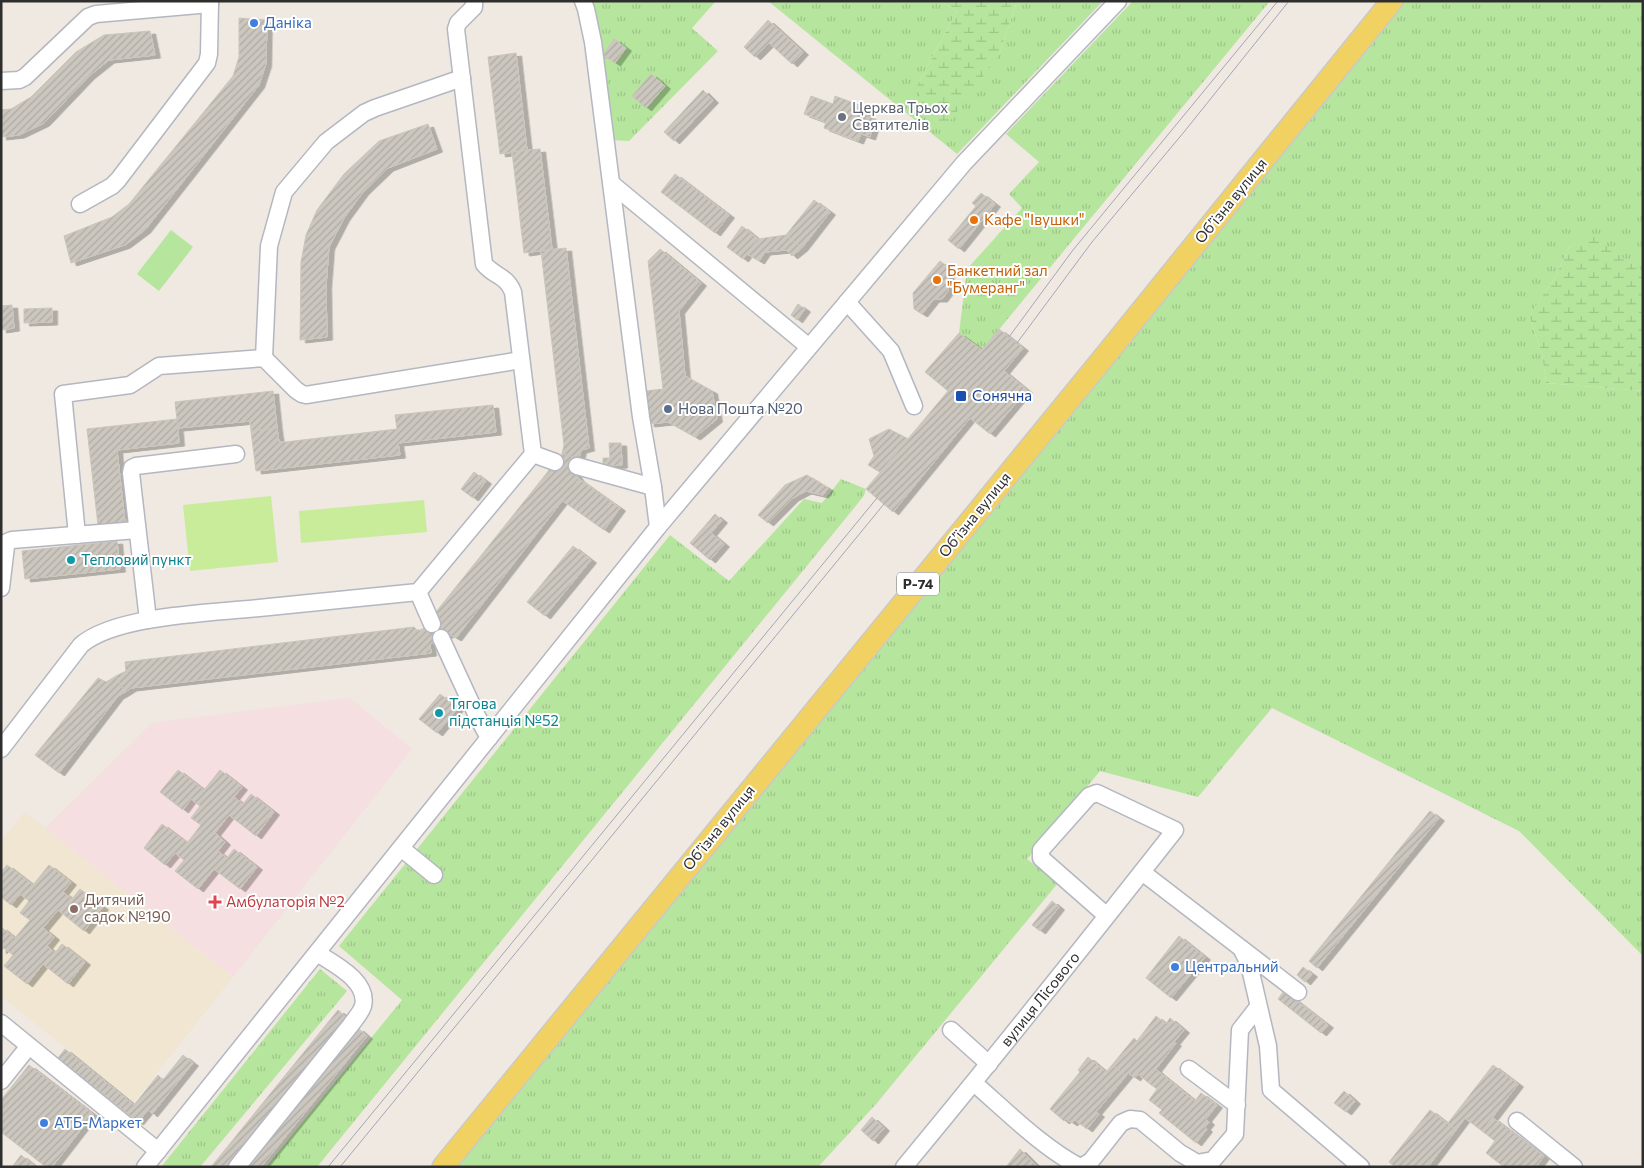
<svg xmlns="http://www.w3.org/2000/svg" width="1644" height="1168" font-family="Commissioner,sans-serif">
	<style>
		.education { fill: #f0e6d1 }
		.medical { fill: #f5dfe0 }
		.grass { fill: url(#grass-tufts) }
		.wetland { fill: url(#wetland-marsh) }
		.park { fill: #b6e59e }
		.pitch { fill: #c9ec9a }
		.building { fill: url(#building-hatch); stroke: #cbc5ba; filter: url(#shadow) }
		.lines { fill: none; stroke-linecap: round; stroke-linejoin: round }
		.minor-casing { stroke: #b4b7c1; stroke-width: 19 }
		.major-casing { stroke: #c9c9c9; stroke-width: 24 }
		.minor { stroke: #fff; stroke-width: 16 }
		.major { stroke: #f2d163; stroke-width: 21 }
		.tram { stroke: #a3a6b8; stroke-width: 1 }
		.shop-dot { fill: #3f7fe0; stroke: #fff; stroke-width: 2 }
		.worship-dot { fill: #6b7280; stroke: #fff; stroke-width: 2 }
		.food-dot { fill: #e8710a; stroke: #fff; stroke-width: 2 }
		.transit-dot { fill: #1a4fb4; stroke: #fff; stroke-width: 2 }
		.service-dot { fill: #5c6f8a; stroke: #fff; stroke-width: 2 }
		.culture-dot { fill: #0f9aa8; stroke: #fff; stroke-width: 2 }
		.health-dot { fill: #e0444e; stroke: #fff; stroke-width: 2 }
		.education-dot { fill: #8d6e63; stroke: #fff; stroke-width: 2 }
		.labels { text-anchor: middle; stroke-width: 4; stroke-linejoin: round; paint-order: stroke }
		.shield { fill: #fff; stroke: #6d6d6d; stroke-width: 1 }
		.shield-label { font-size: 14px; font-weight: bold; fill: #2e2e2e }
		.shop-label { font-size: 15px; fill: #366cbe; stroke: #fff; text-anchor: start }
		.worship-label { font-size: 15px; fill: #5b616d; stroke: #fff; text-anchor: start }
		.street-label { font-size: 15px; fill: #2e2e2e; stroke: #fff }
		.food-label { font-size: 15px; fill: #c56008; stroke: #fff; text-anchor: start }
		.transit-label { font-size: 15px; fill: #164399; stroke: #fff; text-anchor: start }
		.service-label { font-size: 15px; fill: #4e5e75; stroke: #fff; text-anchor: start }
		.culture-label { font-size: 15px; fill: #0d838f; stroke: #fff; text-anchor: start }
		.education-label { font-size: 15px; fill: #785e54; stroke: #fff; text-anchor: start }
		.health-label { font-size: 15px; fill: #be3a42; stroke: #fff; text-anchor: start }
	</style>
	<defs>
		<pattern id="grass-tufts" width="24" height="20" patternUnits="userSpaceOnUse" patternTransform="scale(1.25)"><rect width="24" height="20" fill="#b6e59e"/><path d="M3 7l-1-3M5 7V3M7 7l1-3M15 17l-1-3M17 17v-4M19 17l1-3" fill="none" stroke="#9dc588"/></pattern>
		<pattern id="wetland-marsh" width="20" height="14" patternUnits="userSpaceOnUse" patternTransform="scale(1.25)"><rect width="20" height="14" fill="#b6e59e"/><path d="M1 5h8M5 5V1M11 12h8M15 12V8" fill="none" stroke="#9dc588"/></pattern>
		<pattern id="building-hatch" width="6" height="6" patternUnits="userSpaceOnUse" patternTransform="scale(1.25)"><rect width="6" height="6" fill="#cbc7bf"/><path d="M-1 1l2-2M0 6l6-6M5 7l2-2" fill="none" stroke="#afaba4"/></pattern>
		<filter id="shadow"><feDropShadow dx="5.5" dy="3" stdDeviation="0" flood-color="#0004"/></filter>
	</defs>
	<rect width="100%" height="100%" fill="#efe9e1"/>
	<!-- education -->
	<path class="education" d="M25 812 233 977 134 1102 1 996V841Z"/>
	<!-- medical -->
	<path class="medical" d="M350 698 412 749 233 977 45 828 152 723Z"/>
	<!-- grass -->
	<g class="grass">
		<path d="M591 1H716L692 28 718 51 629 141 610 140 601 40Z"/>
		<path d="M768 1H941L957 11 917 86 999 55 1017 1H1103L957 154Z"/>
		<path d="M1133 1H1270L982 350 959 333 967 269 1022 208 1009 194 1039 162 1006 134Z"/>
		<path d="M1392 1H1643V272L1592 236 1569 247 1554 279 1529 316 1542 353 1546 383 1643 391V956L1519 831 1272 708 1198 797 1100 771 1027 859 1058 883 877 1103 818 1167H443Z"/>
		<path d="M841 479 866 489 863 497 317 1167H266L402 1000 339 946 670 535 729 581 804 499 822 503Z"/>
		<path d="M320 969 347 991 200 1167H161Z"/>
	</g>
	<!-- wetland -->
	<g class="wetland">
		<path d="M941 1H1017L999 55 945 128 926 116 917 86 957 11Z"/>
		<path d="M1592 235 1643 272V391L1546 383 1542 353 1529 316 1554 279 1569 247Z"/>
	</g>
	<!-- park -->
	<path class="park" d="M171 230 193 247 159 291 137 274Z"/>
	<!-- pitch -->
	<g class="pitch">
		<path d="M271 496 278 562 190 571 183 505Z"/>
		<path d="M424 500 427 532 301 543 299 511Z"/>
	</g>
	<!-- building -->
	<g class="building">
		<path d="M239 18 267 20 266 64 259 85 145 230 125 245 71 263 64 236 112 217 129 204 233 76 239 57Z"/>
		<path d="M768 20 803 52 792 64 769 43 755 57 744 47Z"/>
		<path d="M150 31 155 55 109 60 89 76 44 123 19 135 1 137V110L11 109 31 97 76 52 104 35Z"/>
		<path d="M614 39 626 48 615 63 603 55Z"/>
		<path d="M516 53 527 150 500 154 488 57Z"/>
		<path d="M651 74 665 86 646 108 632 96Z"/>
		<path d="M703 90 713 100 674 141 664 132Z"/>
		<path d="M811 96 833 104 835 96 870 109 867 116 876 119 870 137 861 134 858 141 824 128 826 122 804 114Z"/>
		<path d="M428 124 437 149 388 168 363 192 344 218 329 247 326 286 327 337 300 340 301 262 306 235 317 210 344 174 379 141Z"/>
		<path d="M540 149 552 249 524 253 512 152Z"/>
		<path d="M675 174 729 215 715 233 661 192Z"/>
		<path d="M981 193 995 204 959 249 948 240 976 206 972 203Z"/>
		<path d="M814 200 830 212 802 248 786 235Z"/>
		<path d="M742 226 758 239 743 259 727 247Z"/>
		<path d="M786 235 802 248 792 256 786 250 765 252 759 261 747 254 758 239Z"/>
		<path d="M566 248 589 448 581 450 579 458 562 454 564 445 541 251Z"/>
		<path d="M660 249 701 283 679 311 685 376 712 391 717 419 695 437 668 422 649 424 645 391 663 389 648 261Z"/>
		<path d="M940 261 949 268 948 291 942 299H934L922 314 914 309 913 293Z"/>
		<path d="M798 304 805 309 797 320 791 315Z"/>
		<path d="M12 305 14 328 1 330V306Z"/>
		<path d="M52 308V322L24 323V309Z"/>
		<path d="M999 329 1023 348 1004 371 1027 390 990 434 970 418 893 512 866 489 948 391 925 372 959 333 982 350Z"/>
		<path d="M273 391 277 428 251 431 250 421 178 428 175 402Z"/>
		<path d="M493 405 496 432 398 443 400 455 256 471 251 431 277 428 279 442H285L397 429 395 415Z"/>
		<path d="M177 419 179 443 117 450 125 522 98 525 87 429Z"/>
		<path d="M889 429 908 439 880 472 868 465 874 456 869 439Z"/>
		<path d="M609 443H621L622 465 603 466V458H610Z"/>
		<path d="M562 454 579 458 575 473 579 479 456 638 449 634 438 640 429 626 432 617Z"/>
		<path d="M474 472 486 481 473 498 461 489Z"/>
		<path d="M807 475 828 488 823 495 806 491 793 498 768 523 758 515 785 485Z"/>
		<path d="M579 479 620 508 604 530 563 501Z"/>
		<path d="M715 514 722 520 711 533 724 544 710 560 690 543Z"/>
		<path d="M117 541 120 569 25 579 22 551Z"/>
		<path d="M573 546 591 560 545 616 527 602Z"/>
		<path d="M429 626 438 640 430 644 431 653 131 688 125 692 116 676 126 671 125 662 414 627 418 631Z"/>
		<path d="M116 676 125 692 118 696 59 773 35 755 98 678 106 682Z"/>
		<path d="M440 694 458 708 437 733 419 719Z"/>
		<path d="M178 770 204 790 220 770 242 787 234 797 243 804 251 794 274 812 256 836 229 815 215 833 225 842 218 851 227 858 234 849 257 867 240 889 214 869 198 889 175 871 184 860 175 853 165 865 144 848 162 824 187 843 201 825 191 818 200 806 191 799 183 810 160 792Z"/>
		<path d="M1430 811 1439 818 1317 968 1309 961Z"/>
		<path d="M7 865 33 885 49 865 71 882 63 892 72 899 80 889 103 907 84 931 58 910 43 928 54 937 47 946 55 953 62 944 85 962 68 984 43 964 27 984 4 966 13 955 4 948 1 951V927L15 938 30 920 20 913 29 901 20 894 11 905 1 897V872Z"/>
		<path d="M1052 901 1059 907 1040 931 1032 925Z"/>
		<path d="M1179 936 1205 957 1171 998 1146 978Z"/>
		<path d="M1303 967 1312 974 1305 982 1297 975Z"/>
		<path d="M1284 991 1328 1025 1321 1033 1278 999Z"/>
		<path d="M338 1010 346 1017 225 1167H211Z"/>
		<path d="M1156 1016 1166 1024 1170 1018 1184 1030 1174 1042 1176 1043 1156 1069 1159 1072 1150 1084 1138 1074 1135 1078 1128 1073 1126 1076 1112 1065 1134 1038 1137 1041Z"/>
		<path d="M358 1028 367 1036 261 1167H245Z"/>
		<path d="M65 1049 134 1105 158 1075 163 1080 183 1055 193 1063 152 1114 148 1110 138 1122 58 1058Z"/>
		<path d="M1088 1057 1106 1072 1112 1065 1126 1076 1096 1112 1099 1114 1087 1129 1075 1120 1072 1123 1066 1119 1064 1121 1050 1109 1080 1072 1078 1070Z"/>
		<path d="M29 1065 93 1114 52 1167H46L1 1132V1100Z"/>
		<path d="M1493 1065 1518 1084 1482 1131 1465 1118 1456 1130 1448 1123Z"/>
		<path d="M1159 1072 1195 1101 1201 1093 1217 1105 1206 1119 1209 1122 1205 1127 1207 1129 1196 1143 1159 1113 1162 1110 1149 1100 1157 1089 1150 1084Z"/>
		<path d="M1344 1091 1355 1101 1346 1112 1334 1103Z"/>
		<path d="M1430 1110 1456 1130 1428 1167H1395L1389 1162Z"/>
		<path d="M872 1117 884 1128 873 1141 861 1130Z"/>
		<path d="M1493 1118 1544 1156 1536 1167H1504L1486 1153 1495 1141 1482 1131Z"/>
		<path d="M1020 1149 1038 1167H1006Z"/>
		<path d="M21 1155 36 1167H12Z"/>
	</g>
	<g class="lines">
		<defs>
			<g id="minor">
				<path d="M583 1 586 9 593 42 641 417 653 487 658 527"/>
				<path d="M1 81 19 80 25 77 88 17 96 14 210 4"/>
				<path d="M612 184 809 347"/>
				<path d="M80 204 112 186 118 180 207 63 209 54 210 1"/>
				<path d="M847 302 891 351 914 406"/>
				<path d="M264 358 269 246 284 192 326 142 364 113 375 108 462 78"/>
				<path d="M533 454 555 462"/>
				<path d="M577 466 653 487"/>
				<path d="M77 535 63 394 130 385 159 366 264 358 296 390 302 394 306 395 521 360"/>
				<path d="M1 588 6 546 7 542 12 540 137 530"/>
				<path d="M418 592 432 624"/>
				<path d="M148 620 131 473 132 468 136 466 236 454"/>
				<path d="M441 638 477 716 489 738"/>
				<path d="M1 749 81 645C116 615 212 613 259 608 312 603 365 597 418 592L533 454 513 292C506 275 495 277 484 264L456 29 458 23 474 7V1"/>
				<path d="M401 848 434 875"/>
				<path d="M1142 872 1298 992"/>
				<path d="M1242 950 1249 964 1268 1046 1271 1090 1361 1167"/>
				<path d="M1 1023 158 1151"/>
				<path d="M951 1030 989 1064"/>
				<path d="M1189 1069 1237 1105"/>
				<path d="M1 1081 29 1046"/>
				<path d="M974 1083C1005 1110 1043 1148 1080 1167"/>
				<path d="M1517 1121 1574 1167"/>
				<path d="M145 1167 658 527 964 163 1118 1"/>
				<path d="M237 1167 350 1026C354 1020 361 1013 363 1006 369 981 334 964 317 953"/>
				<path id="s1" d="M904 1167C996 1056 1086 943 1175 830L1097 793 1089 796 1041 850V858L1107 916"/>
				<path d="M1081 1167 1091 1161 1121 1123 1130 1119 1140 1120 1180 1153 1197 1163 1213 1160 1235 1134 1240 1030 1258 1007"/>
			</g>
			<path id="major" d="M443 1167 1105 356 1392 1"/>
		</defs>
		<!-- minor casing -->
		<use href="#minor" class="minor-casing"/>
		<!-- major casing -->
		<use href="#major" class="major-casing"/>
		<!-- minor -->
		<use href="#minor" class="minor"/>
		<!-- major -->
		<use href="#major" class="major"/>
		<!-- tram -->
		<g class="tram">
			<path d="M1009 337 1073 250 1278 1"/>
			<path d="M1017 343 1092 242 1184 132 1289 1"/>
			<path d="M328 1167 877 498"/>
			<path d="M340 1167 884 504"/>
		</g>
	</g>
	<!-- markers -->
	<g class="shop-dot">
		<circle cx="254" cy="23" r="5"/>
		<circle cx="1175" cy="967" r="5"/>
		<circle cx="44" cy="1123" r="5"/>
	</g>
	<circle class="worship-dot" cx="842" cy="117" r="5"/>
	<g class="food-dot">
		<circle cx="974" cy="220" r="5"/>
		<circle cx="937" cy="280" r="5"/>
	</g>
	<rect class="transit-dot" x="955" y="390" width="12" height="12" rx="2.5"/>
	<circle class="service-dot" cx="668" cy="409" r="5"/>
	<g class="culture-dot">
		<circle cx="71" cy="560" r="5"/>
		<circle cx="439" cy="713" r="5"/>
	</g>
	<path class="health-dot" d="M212.5 894.5h5v5h5v5h-5v5h-5v-5h-5v-5h5z"/>
	<circle class="education-dot" cx="74" cy="909" r="5"/>
	<g class="labels">
		<!-- shield labels -->
		<rect class="shield" x="897" y="572.5" width="42" height="23" rx="4"/>
		<g class="shield-label">
			<text x="918" y="589">Р-74</text>
		</g>
		<!-- shop labels -->
		<g class="shop-label">
			<text x="264" y="28">Даніка</text>
			<text x="1185" y="972">Центральний</text>
			<text x="54" y="1128">АТБ-Маркет</text>
		</g>
		<!-- worship labels -->
		<g class="worship-label">
			<text x="852" y="113">Церква Трьох<tspan x="852" dy="17">Святителів</tspan></text>
		</g>
		<!-- street labels -->
		<g class="street-label">
			<text transform="translate(1231 201) rotate(-51)" y="5">Обʼїзна вулиця</text>
			<text transform="translate(975 515) rotate(-51)" y="5">Обʼїзна вулиця</text>
			<text transform="translate(719 828) rotate(-51)" y="5">Обʼїзна вулиця</text>
			<text dy="5" stroke="none"><textPath href="#s1" startOffset="216">вулиця Лісового</textPath></text>
		</g>
		<!-- food labels -->
		<g class="food-label">
			<text x="984" y="225">Кафе "Івушки"</text>
			<text x="947" y="276">Банкетний зал<tspan x="947" dy="17">"Бумеранг"</tspan></text>
		</g>
		<!-- transit labels -->
		<g class="transit-label">
			<text x="972" y="401">Сонячна</text>
		</g>
		<!-- service labels -->
		<g class="service-label">
			<text x="678" y="414">Нова Пошта №20</text>
		</g>
		<!-- culture labels -->
		<g class="culture-label">
			<text x="81" y="565">Тепловий пункт</text>
			<text x="449" y="709">Тягова<tspan x="449" dy="17">підстанція №52</tspan></text>
		</g>
		<!-- education labels -->
		<g class="education-label">
			<text x="84" y="905">Дитячий<tspan x="84" dy="17">садок №190</tspan></text>
		</g>
		<!-- health labels -->
		<g class="health-label">
			<text x="226" y="907">Амбулаторія №2</text>
		</g>
	</g>
	<!-- border -->
	<rect width="1644" height="1168" fill="none" stroke="#2e2e2e" stroke-width="5"/>
</svg>
